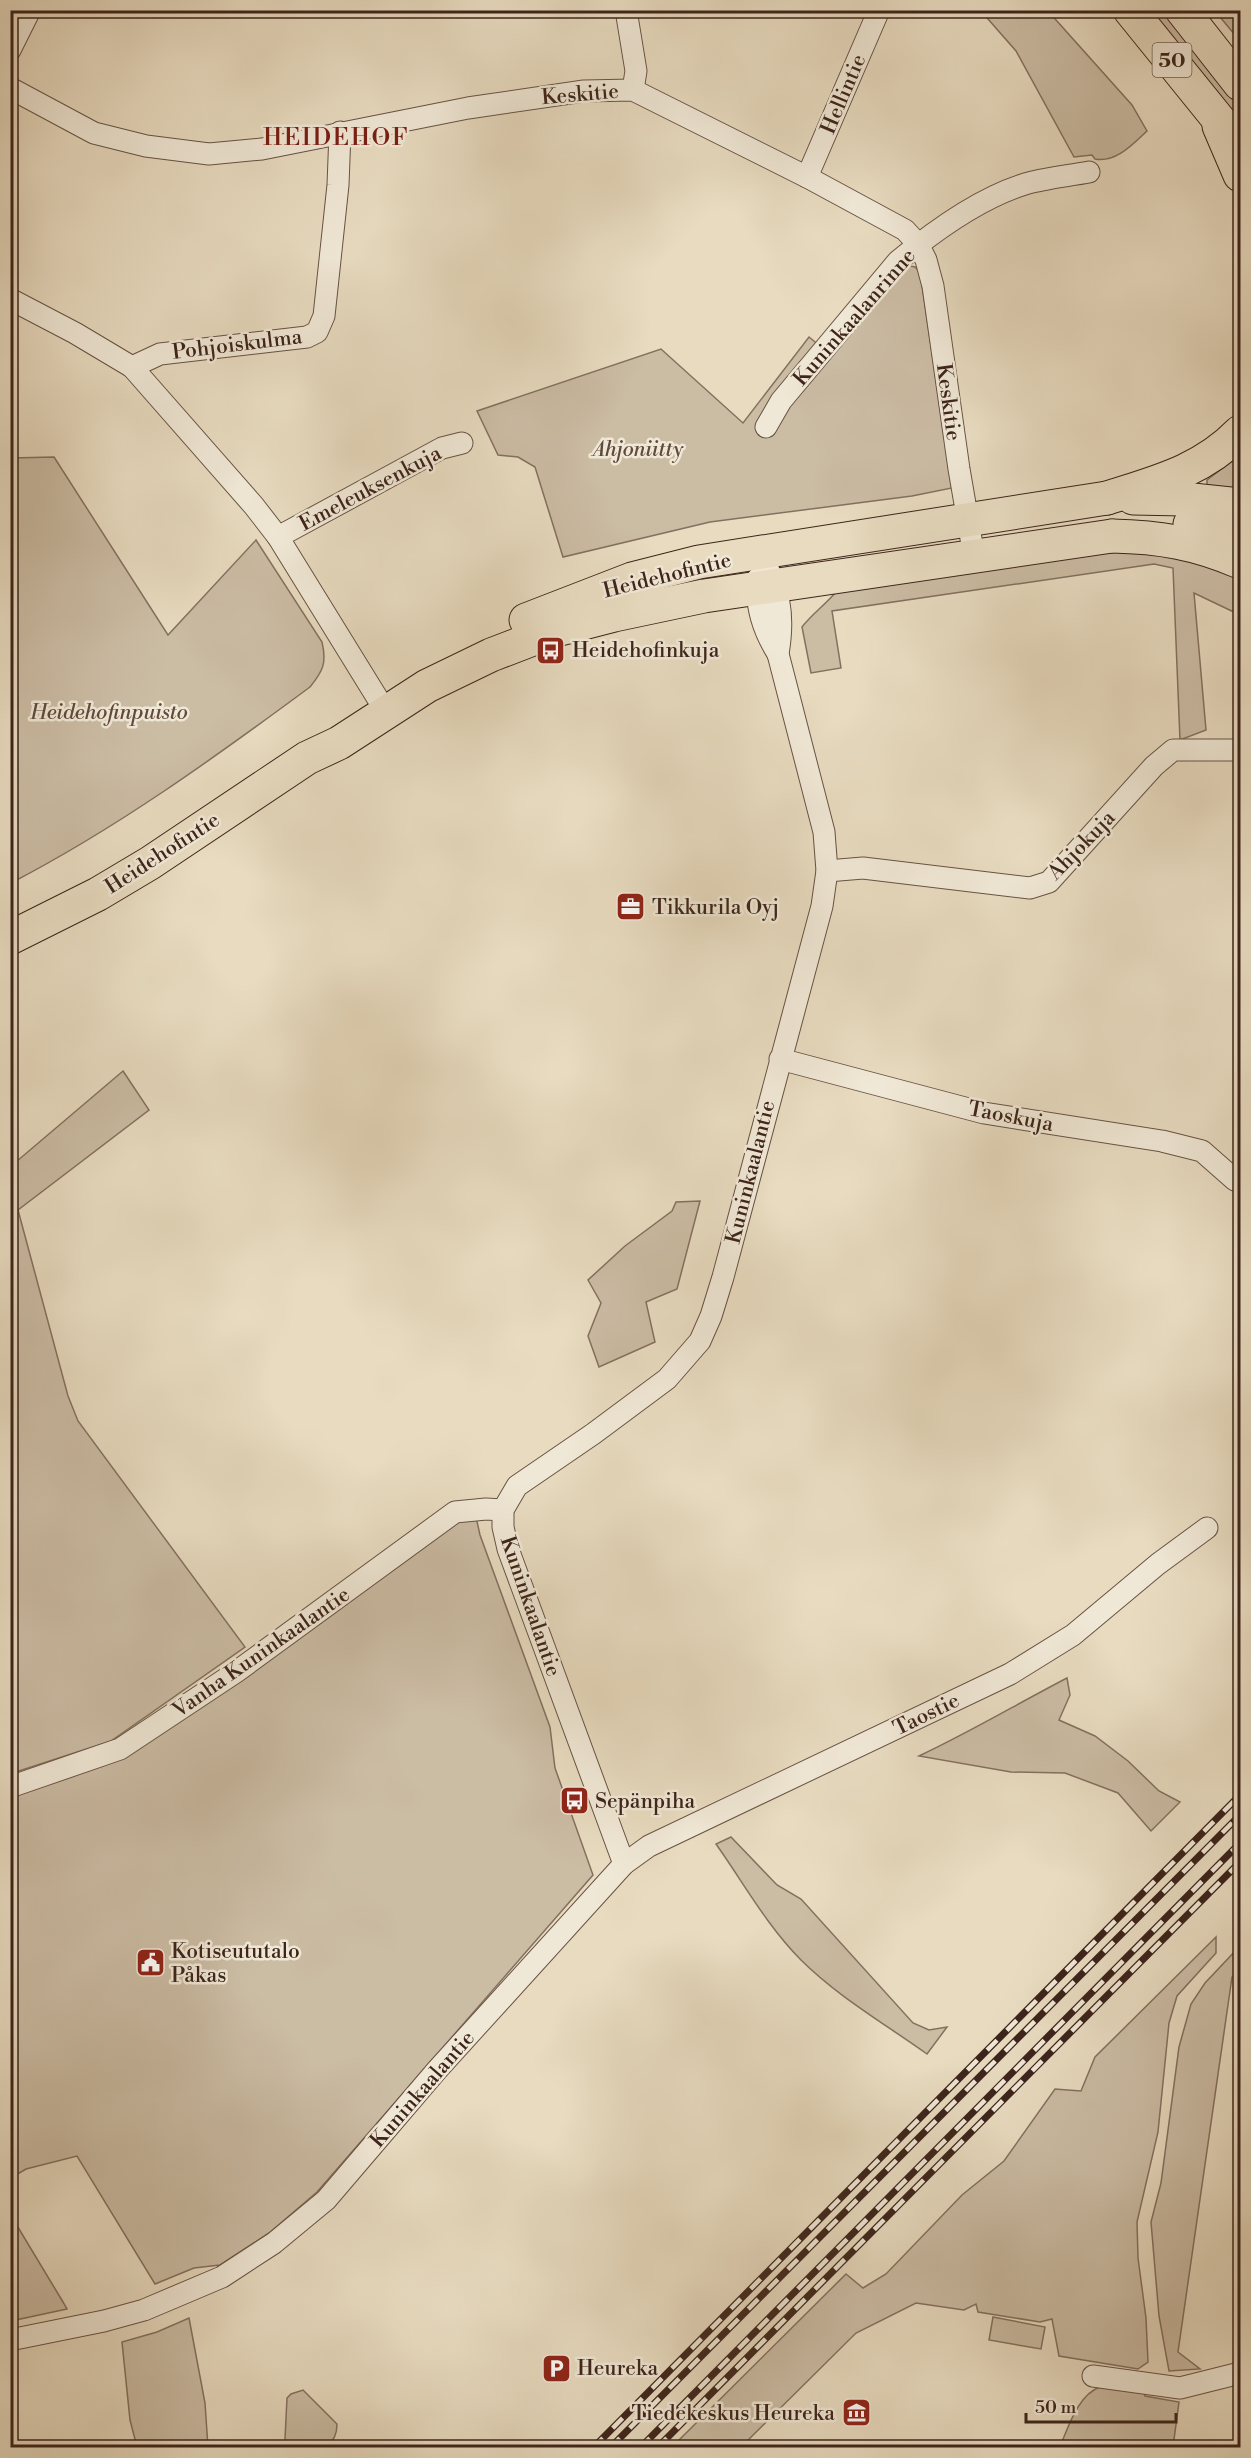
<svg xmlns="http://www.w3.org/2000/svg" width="1251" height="2458" font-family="'Libre Bodoni',serif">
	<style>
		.green { fill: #cbbca4; stroke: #847060; stroke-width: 1.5 }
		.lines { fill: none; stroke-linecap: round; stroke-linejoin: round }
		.street-casing { stroke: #685244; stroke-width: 23 }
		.primary-casing { stroke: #3d241b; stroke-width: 35 }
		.highway-casing { stroke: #3d241b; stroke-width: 35 }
		.street { stroke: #f0e8d6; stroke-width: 21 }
		.primary { stroke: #e8dbc0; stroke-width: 33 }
		.highway { stroke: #e8dbc0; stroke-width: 33 }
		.rail-casing { stroke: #3d241b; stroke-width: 7 }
		.rail { stroke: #f0e8d6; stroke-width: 4.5; stroke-dasharray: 14; stroke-linecap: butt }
		.labels { text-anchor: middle; stroke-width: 5; stroke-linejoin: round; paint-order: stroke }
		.shield { fill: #f0e8d6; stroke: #735f53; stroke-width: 1.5 }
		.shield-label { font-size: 20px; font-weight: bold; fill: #3d241b }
		.street-label { font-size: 21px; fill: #3d241b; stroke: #f0e8d6 }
		.park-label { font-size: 21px; font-style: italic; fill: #604a3d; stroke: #f0e8d6 }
		.poi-label { font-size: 21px; fill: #3d241b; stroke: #f0e8d6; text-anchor: start }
		.quarter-label { font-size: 24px; letter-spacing: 1.5px; fill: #7a1f14; stroke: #f0e8d6 }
	</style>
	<rect width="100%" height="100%" fill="#e8dbc0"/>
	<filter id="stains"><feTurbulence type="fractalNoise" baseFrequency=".00333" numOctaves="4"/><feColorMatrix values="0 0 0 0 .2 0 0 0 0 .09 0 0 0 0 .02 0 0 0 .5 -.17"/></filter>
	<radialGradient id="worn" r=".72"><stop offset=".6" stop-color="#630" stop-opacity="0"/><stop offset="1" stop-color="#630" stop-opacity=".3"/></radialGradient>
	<!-- green -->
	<g class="green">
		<path d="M981 11H1048L1132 105 1147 131C1133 144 1116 163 1095 159L1092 155 1074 157 1016 51Z"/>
		<path d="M1148 11H1163L1240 106V125Z"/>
		<path d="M1215 11H1239L1240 13V41Z"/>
		<path d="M910 266 915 267 920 272 952 488 912 496 710 522 563 557 535 467 518 457 498 455 477 411 661 349 743 423 809 337 831 355 904 269Z"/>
		<path d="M1240 455V495L1207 488V480Z"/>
		<path d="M54 457 168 635 256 540 322 642C327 663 323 671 310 687 214 758 117 828 11 883V458Z"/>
		<path d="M1163 549 1240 575V615L1194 593 1206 730 1180 740 1173 568 1154 564 832 611 841 668 811 673 802 627C812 614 825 605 836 592L1101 552Z"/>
		<path d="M123 1071 149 1110 18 1210 68 1396 78 1421 245 1647 111 1741 13 1773 10 1776V1167Z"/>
		<path d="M700 1201 677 1289 646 1302 655 1342 599 1367 588 1336 601 1303 588 1280 625 1246 672 1211 676 1202Z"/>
		<path d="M457 1517H476L480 1535 550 1727 555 1768 593 1875 317 2192 269 2233 220 2265 194 2268 155 2284 77 2156 26 2169 11 2178V1794L88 1766Z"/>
		<path d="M1067 1678 1070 1695 1059 1720 1095 1736 1128 1761 1159 1791 1180 1802 1151 1831 1118 1793 1065 1773 1011 1772 919 1756C970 1732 1017 1704 1067 1678Z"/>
		<path d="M731 1837 777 1885 801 1899 913 2023 929 2030 947 2027 927 2054C885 2024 837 1996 801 1960 767 1926 743 1882 716 1844Z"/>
		<path d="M1216 1937V1953L1177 1996 1169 2023 1158 2132 1137 2222 1138 2258 1146 2318 1148 2362 1138 2369 1059 2356 1052 2319 1040 2322 978 2312 976 2304 964 2310 916 2303 856 2333 741 2447H672L846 2274 863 2288 886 2274 962 2195 1004 2161 1055 2089 1081 2091 1095 2057Z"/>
		<path d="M1240 1946V1969L1232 1977 1178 2352 1200 2369 1169 2371 1159 2316 1151 2222 1161 2183 1179 2047 1191 2004 1205 1983Z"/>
		<path d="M10 2214 63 2302 67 2309 11 2321Z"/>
		<path d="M993 2317 1045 2327 1041 2349 989 2340Z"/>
		<path d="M189 2318 205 2403 208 2447H137L130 2420 122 2342 157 2332Z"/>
		<path d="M1100 2387 1144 2393 1145 2396 1179 2402 1173 2447 1067 2448 1061 2444C1069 2425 1079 2394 1100 2387Z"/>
		<path d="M303 2390 337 2424C337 2434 334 2440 327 2447H292L285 2439 287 2398 291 2394Z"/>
	</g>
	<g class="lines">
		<defs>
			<g id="street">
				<path d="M626 10 636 71 633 90"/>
				<path d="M10 50 30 10"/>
				<path d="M10 88 94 133 146 146 209 154 262 149 468 108 584 91 633 90 807 177 905 230 918 244 926 260 933 286 959 469 974 556"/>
				<path d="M807 177 879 10"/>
				<path d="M10 299 75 333 132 367 160 354 307 337 317 332 324 316 338 185 340 132"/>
				<path d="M132 367 254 506 278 537 386 712"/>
				<path d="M766 427 781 401 898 261C934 231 980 198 1025 184 1045 178 1068 176 1089 172"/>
				<path d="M278 537 442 448 462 443"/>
				<path d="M758 578C755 605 764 632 778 654"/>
				<path d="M827 871 863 868 1030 888 1049 882 1154 766 1173 750H1240"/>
				<path d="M780 1059 984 1113 1162 1141 1202 1151 1235 1180"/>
				<path d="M10 1787 120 1749 236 1672 455 1512 486 1509 503 1510"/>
				<path d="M624 1864 508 1549 503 1527V1510L517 1486 593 1434 667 1379 700 1341 711 1316 723 1277 822 906 827 871 824 832 778 654C785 613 779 590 761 553"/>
				<path d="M10 2340 104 2321 144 2310 222 2277 274 2243 326 2200 437 2070 624 1864 649 1846 1010 1674 1073 1635 1158 1564 1207 1528"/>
				<path d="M1093 2376 1180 2388 1240 2373"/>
			</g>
			<g id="primary">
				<path d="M526 620 632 579 699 562 1107 498"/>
				<path d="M10 938 98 894 150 863 307 758 339 743 427 686 491 655 556 630 614 615 704 596 1112 536"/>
			</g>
			<g id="highway">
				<path d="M1130 10 1240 146"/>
				<path d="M1182 10 1240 84"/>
				<path d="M1219 126 1240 175"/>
				<path d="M1107 498C1157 482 1202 471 1240 432"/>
				<path d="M1133 498 1183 499 1240 505"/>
				<path d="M1190 524 1240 529"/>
				<path d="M1112 536C1160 537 1196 543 1240 562"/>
			</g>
		</defs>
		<!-- street casing -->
		<use href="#street" class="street-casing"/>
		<!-- primary casing -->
		<use href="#primary" class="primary-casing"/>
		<!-- highway casing -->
		<use href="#highway" class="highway-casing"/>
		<!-- street -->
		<use href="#street" class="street"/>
		<!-- primary -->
		<use href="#primary" class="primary"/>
		<!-- highway -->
		<use href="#highway" class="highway"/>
		<defs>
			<g id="rail">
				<path d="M593 2448 1240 1795"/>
				<path d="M610 2448 1240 1815"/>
				<path d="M640 2448 1240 1843"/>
				<path d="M657 2448 1240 1862"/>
			</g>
		</defs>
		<!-- rail casing -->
		<use href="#rail" class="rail-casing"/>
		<!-- rail -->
		<use href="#rail" class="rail"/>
	</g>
	<!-- icons -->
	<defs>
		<symbol id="bus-square" viewBox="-11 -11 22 22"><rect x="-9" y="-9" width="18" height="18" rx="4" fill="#8f2418" stroke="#f0e8d6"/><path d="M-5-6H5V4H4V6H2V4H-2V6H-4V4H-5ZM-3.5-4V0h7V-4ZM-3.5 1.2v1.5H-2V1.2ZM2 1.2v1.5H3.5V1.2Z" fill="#fff"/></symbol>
		<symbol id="office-square" viewBox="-11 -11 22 22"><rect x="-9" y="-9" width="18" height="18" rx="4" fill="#8f2418" stroke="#f0e8d6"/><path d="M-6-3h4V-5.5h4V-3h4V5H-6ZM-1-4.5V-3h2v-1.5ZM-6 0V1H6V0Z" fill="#fff"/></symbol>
		<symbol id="civic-square" viewBox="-11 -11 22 22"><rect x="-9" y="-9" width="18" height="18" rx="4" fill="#8f2418" stroke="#f0e8d6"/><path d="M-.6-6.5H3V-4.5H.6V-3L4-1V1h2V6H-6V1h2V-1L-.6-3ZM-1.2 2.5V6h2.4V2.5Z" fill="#fff"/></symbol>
		<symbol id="parking-square" viewBox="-11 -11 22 22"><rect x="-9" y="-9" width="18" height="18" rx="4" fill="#8f2418" stroke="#f0e8d6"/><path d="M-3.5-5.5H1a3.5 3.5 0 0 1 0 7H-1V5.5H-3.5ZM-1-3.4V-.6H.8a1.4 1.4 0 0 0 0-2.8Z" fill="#fff"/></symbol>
		<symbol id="museum-square" viewBox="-11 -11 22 22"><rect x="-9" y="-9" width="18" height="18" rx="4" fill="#8f2418" stroke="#f0e8d6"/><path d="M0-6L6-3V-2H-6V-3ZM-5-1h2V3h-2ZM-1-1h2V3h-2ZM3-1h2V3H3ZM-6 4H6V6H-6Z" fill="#fff"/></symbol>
	</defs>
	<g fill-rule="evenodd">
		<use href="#bus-square" x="534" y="634" width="33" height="33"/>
		<use href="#office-square" x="614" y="890" width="33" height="33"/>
		<use href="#bus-square" x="558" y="1784" width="33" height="33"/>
		<use href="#civic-square" x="134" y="1946" width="33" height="33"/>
		<use href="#parking-square" x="540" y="2352" width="33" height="33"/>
		<use href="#museum-square" x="840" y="2396" width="33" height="33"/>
	</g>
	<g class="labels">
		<!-- shield labels -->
		<rect class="shield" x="1152.5" y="43" width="39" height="34" rx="4.5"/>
		<g class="shield-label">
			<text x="1172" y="67">50</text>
		</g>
		<!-- street labels -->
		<g class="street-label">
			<text transform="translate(580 94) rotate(-5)" y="7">Keskitie</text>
			<text transform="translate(843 94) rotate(-67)" y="7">Hellintie</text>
			<text transform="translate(854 317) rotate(-49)" y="7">Kuninkaalanrinne</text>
			<text transform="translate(237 344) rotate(-7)" y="7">Pohjoiskulma</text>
			<text transform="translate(949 402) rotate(82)" y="7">Keskitie</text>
			<text transform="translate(370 488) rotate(-28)" y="7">Emeleuksenkuja</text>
			<text transform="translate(667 575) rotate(-14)" y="7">Heidehofintie</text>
			<text transform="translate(1081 845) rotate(-46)" y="7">Ahjokuja</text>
			<text transform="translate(162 853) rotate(-33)" y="7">Heidehofintie</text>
			<text transform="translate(1011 1116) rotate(11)" y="7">Taoskuja</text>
			<text transform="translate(750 1172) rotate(-76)" y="7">Kuninkaalantie</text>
			<text transform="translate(531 1606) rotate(71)" y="7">Kuninkaalantie</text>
			<text transform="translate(261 1652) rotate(-35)" y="7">Vanha Kuninkaalantie</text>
			<text transform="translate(926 1714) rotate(-26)" y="7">Taostie</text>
			<text transform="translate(422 2089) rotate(-49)" y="7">Kuninkaalantie</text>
		</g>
		<!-- park labels -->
		<g class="park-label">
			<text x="638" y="456">Ahjoniitty</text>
			<text x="109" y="719">Heidehofinpuisto</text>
		</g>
		<!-- poi labels -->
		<g class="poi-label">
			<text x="572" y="657">Heidehofinkuja</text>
			<text x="652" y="914">Tikkurila Oyj</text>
			<text x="595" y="1808">Sepänpiha</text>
			<text x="171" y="1958">Kotiseututalo<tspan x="171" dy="24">Påkas</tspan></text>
			<text x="577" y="2375">Heureka</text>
			<text x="835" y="2420" text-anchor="end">Tiedekeskus Heureka</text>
		</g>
		<!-- quarter labels -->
		<g class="quarter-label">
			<text x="336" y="145">HEIDEHOF</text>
		</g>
	</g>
	<!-- margin -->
	<rect width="1251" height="2458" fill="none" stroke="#e8dbc0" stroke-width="36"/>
	<rect x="12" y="12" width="1227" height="2434" fill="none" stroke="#3d241b" stroke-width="3"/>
	<rect x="18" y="18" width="1215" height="2422" fill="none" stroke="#3d241b" stroke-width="1.5"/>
	<!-- scale -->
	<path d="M1026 2413v9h150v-9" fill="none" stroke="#3d241b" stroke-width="3"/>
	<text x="1035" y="2413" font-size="18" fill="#3d241b" stroke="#f0e8d6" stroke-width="4.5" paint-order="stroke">50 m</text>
	<rect width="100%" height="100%" filter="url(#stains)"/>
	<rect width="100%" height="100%" fill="url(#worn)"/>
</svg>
